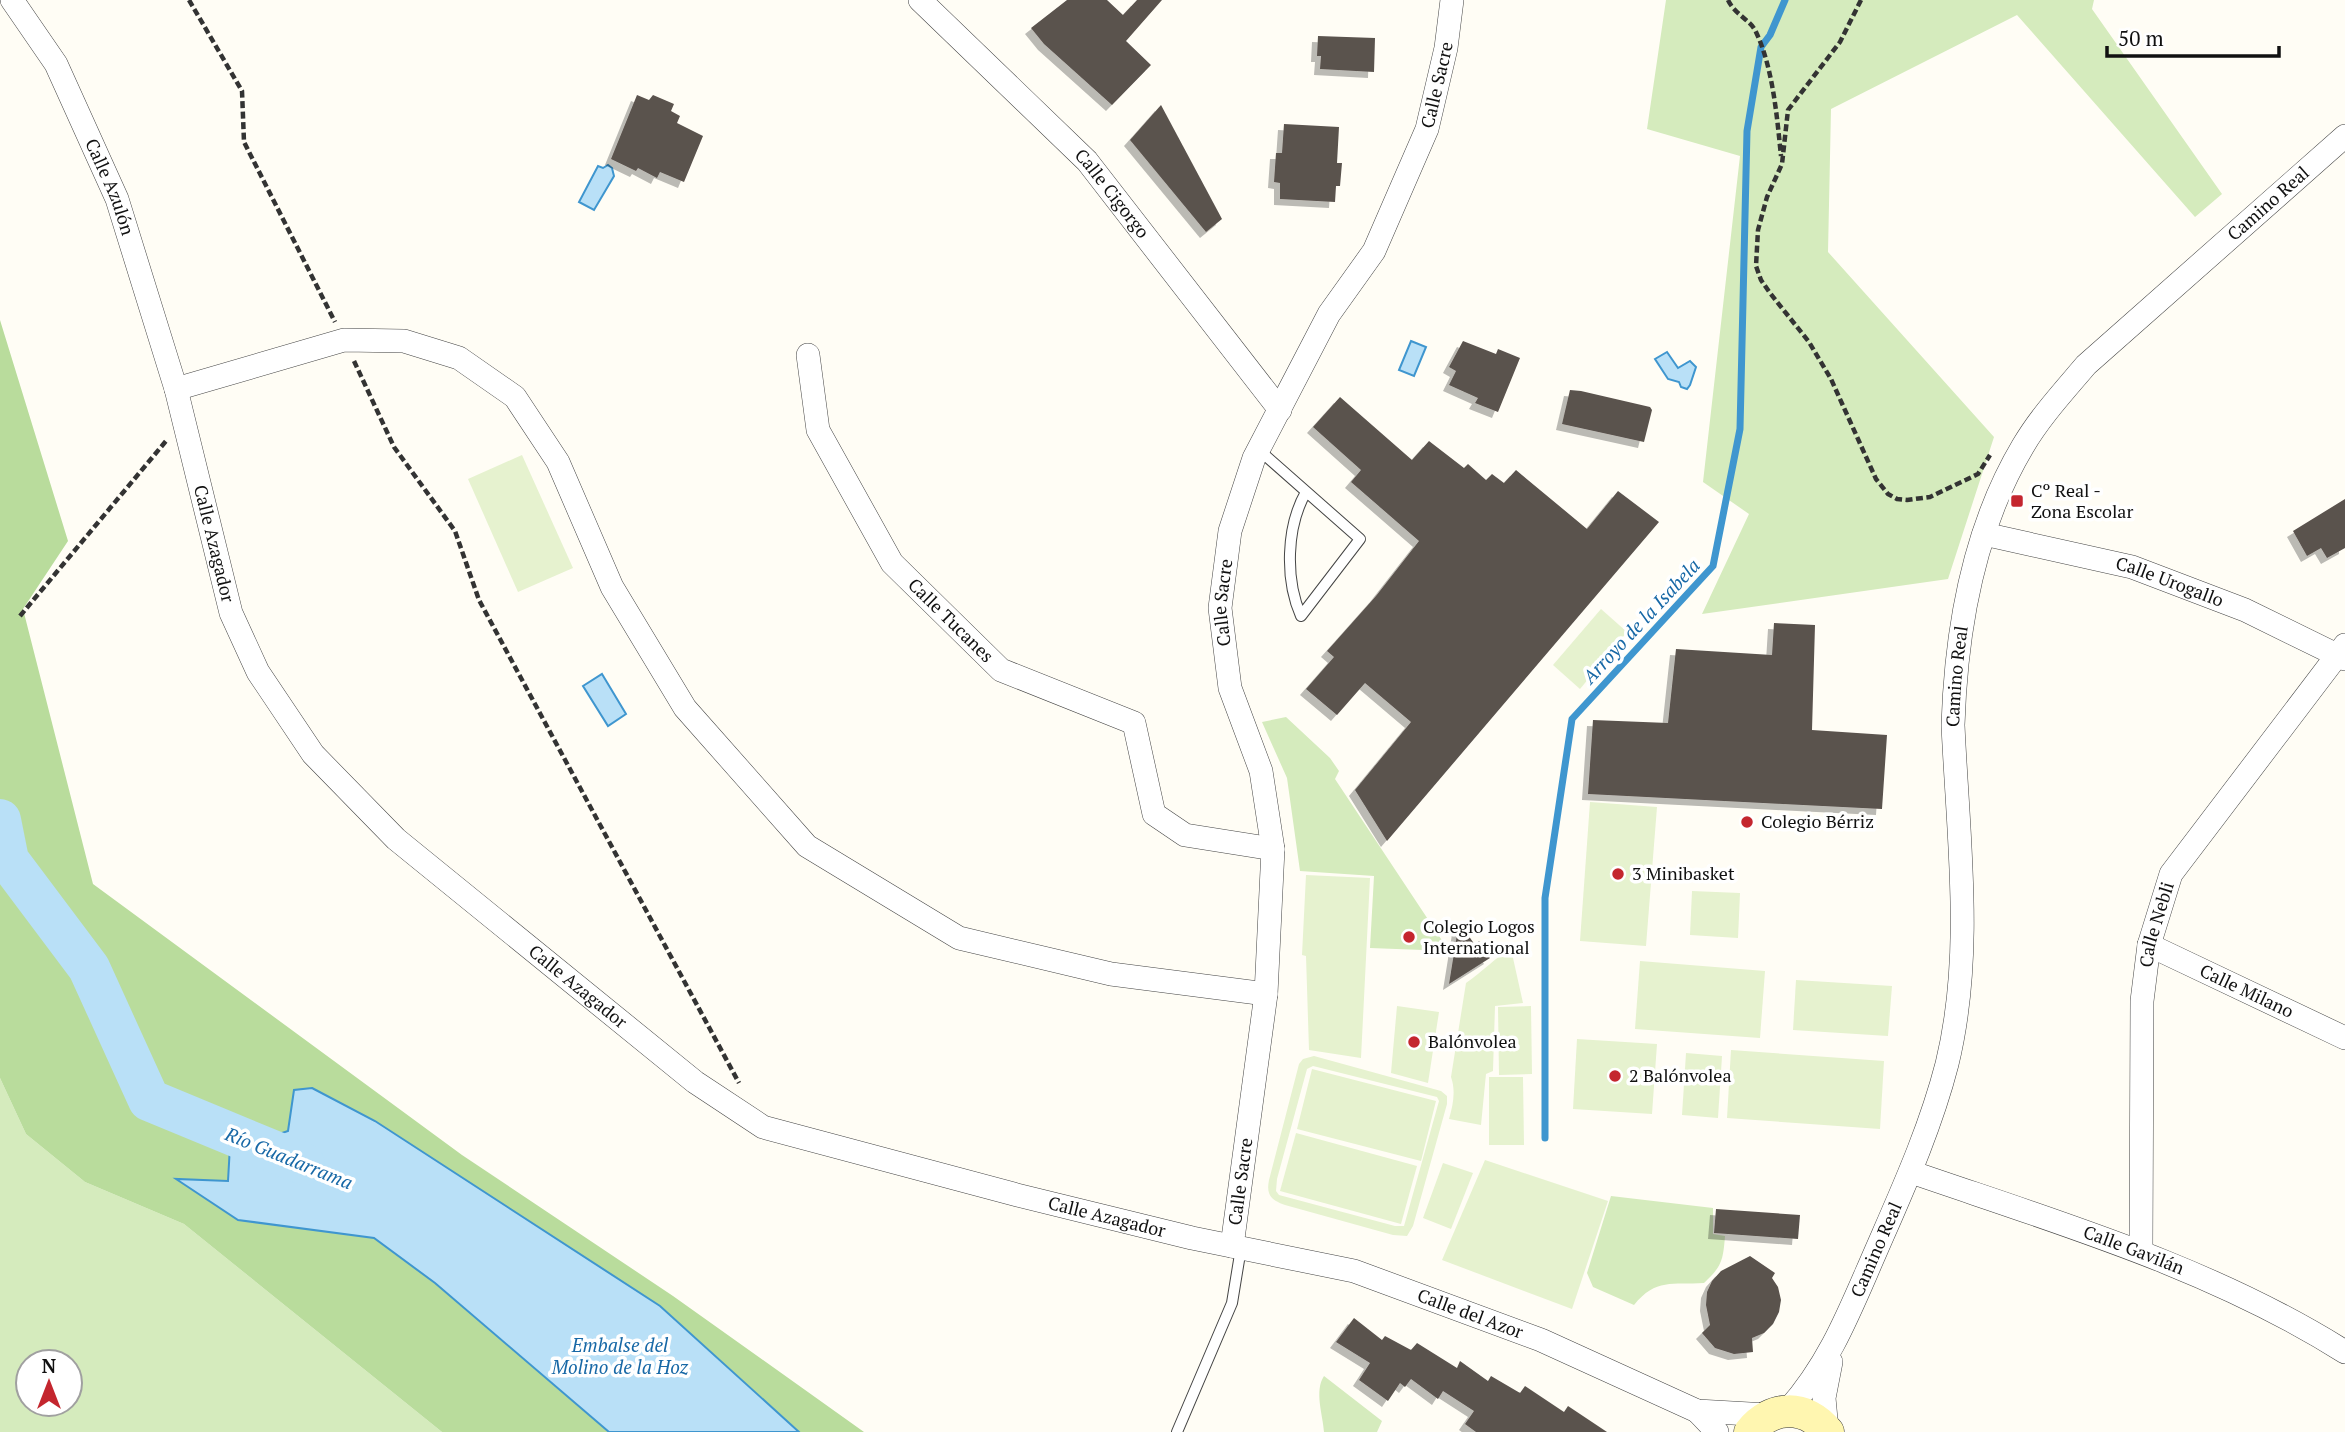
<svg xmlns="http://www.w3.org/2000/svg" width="2345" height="1432" font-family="'PT Serif',serif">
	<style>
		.green { fill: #d5ebbd; fill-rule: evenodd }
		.forest { fill: #b9dc9c }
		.pitch { fill: #e6f2cf; fill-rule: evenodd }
		.water { fill: #b9e0f7; stroke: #3f96cf; stroke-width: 2 }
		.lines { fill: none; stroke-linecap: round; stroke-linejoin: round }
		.stream { stroke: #3f96cf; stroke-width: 7 }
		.river { stroke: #b9e0f7; stroke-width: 42 }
		.building { fill: #5a524d; filter: url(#shadow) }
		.lane-casing { stroke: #444; stroke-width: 12 }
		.street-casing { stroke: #444; stroke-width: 24 }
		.secondary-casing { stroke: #333; stroke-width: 33 }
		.path { stroke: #333; stroke-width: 4.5; stroke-dasharray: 7 3.5; stroke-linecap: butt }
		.lane { stroke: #fff; stroke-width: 10 }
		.street { stroke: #fff; stroke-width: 23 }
		.secondary { stroke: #fff6b0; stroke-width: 32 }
		.poi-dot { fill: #c4262e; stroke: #fff; stroke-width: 2.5 }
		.labels { text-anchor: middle; stroke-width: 7; stroke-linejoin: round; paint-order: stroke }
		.street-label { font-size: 18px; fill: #111; stroke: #fff }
		.poi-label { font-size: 18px; fill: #111; stroke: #fff; text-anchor: start }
		.water-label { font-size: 19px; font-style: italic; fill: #1768a6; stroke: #fff }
	</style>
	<defs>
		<filter id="shadow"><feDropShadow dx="-6" dy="6" stdDeviation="0" flood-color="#0004"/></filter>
	</defs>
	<rect width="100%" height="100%" fill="#fffdf5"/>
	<!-- green -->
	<g class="green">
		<path d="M1666 0H2094L2092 9 2222 194 2195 217 2017 15 1831 109 1828 252 1994 437 1948 579 1702 614 1749 514 1703 482 1740 156 1647 129Z"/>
		<path d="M1286 717 1330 758 1339 771 1335 779 1449 951 1370 948 1374 876 1300 871 1287 778 1262 722Z"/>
		<path d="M0 1078 26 1134 85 1182 184 1224 442 1432H0ZM28 1362H70V1404H28Z"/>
		<path d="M1611 1196 1713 1208V1234L1725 1236C1723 1261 1722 1266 1704 1283 1672 1285 1656 1278 1634 1305L1593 1287 1587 1273Z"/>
		<path d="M1324 1376 1382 1421 1377 1432H1324C1323 1415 1314 1391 1324 1376Z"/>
	</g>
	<!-- forest -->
	<path class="forest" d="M0 320 68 541 23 609 93 884 462 1155 673 1296 864 1432H442L184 1224 85 1182 26 1134 0 1078Z"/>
	<!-- pitch -->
	<g class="pitch">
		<path d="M522 455 573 568 518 592 468 479Z"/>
		<path d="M1601 609 1627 632 1580 689 1553 665Z"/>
		<path d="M1590 802 1657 807 1646 946 1580 941Z"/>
		<path d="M1306 875 1370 878 1361 1058 1309 1050 1306 956 1302 955Z"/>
		<path d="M1692 891 1740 893 1738 938 1690 935Z"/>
		<path d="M1511 949 1523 1003 1495 1006 1493 1071 1486 1074 1481 1125 1449 1119C1453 1105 1456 1091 1451 1077L1466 983C1482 972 1496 957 1511 949Z"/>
		<path d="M1640 961 1765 971 1760 1038 1635 1029Z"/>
		<path d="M1796 980 1892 986 1888 1036 1793 1030Z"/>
		<path d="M1397 1006 1439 1012 1428 1083 1391 1073Z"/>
		<path d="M1531 1006 1532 1074 1499 1075 1498 1007Z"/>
		<path d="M1577 1039 1657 1044 1652 1114 1573 1109Z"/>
		<path d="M1731 1050 1884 1061 1880 1129 1727 1118Z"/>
		<path d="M1686 1053 1722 1056 1718 1118 1682 1115Z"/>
		<path d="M1314 1056 1441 1091 1447 1096V1104L1413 1226 1407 1236 1393 1235 1285 1205C1271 1200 1266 1195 1269 1180L1299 1064 1303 1059ZM1313 1066 1437 1097 1439 1101 1404 1226H1395L1279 1195 1276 1191 1277 1179 1307 1069Z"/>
		<path d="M1312 1069 1436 1101 1421 1161 1297 1129Z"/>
		<path d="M1489 1077H1523L1524 1145H1489Z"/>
		<path d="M1296 1133 1417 1166 1401 1224 1280 1191Z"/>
		<path d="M1485 1160 1608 1201 1572 1309 1442 1260Z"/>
		<path d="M1443 1163 1473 1173 1451 1229 1423 1218Z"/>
	</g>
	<!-- water -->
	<g class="water">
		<path d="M608 165 612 168 614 176 594 210 579 202 598 166 603 168Z"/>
		<path d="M1411 341 1426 347 1414 376 1399 370Z"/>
		<path d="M1667 352 1678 368 1690 361 1696 367 1690 385 1687 389 1681 387 1679 382 1668 379 1655 359Z"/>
		<path d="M602 674 626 714 608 726 583 686Z"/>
		<path d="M312 1088 375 1121 660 1306 799 1432H609L435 1283 374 1238 238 1220 176 1179 228 1181 230 1146 247 1145 288 1131 294 1090Z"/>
	</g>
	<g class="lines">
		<!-- stream -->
		<path class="stream" d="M1545 1138V898L1572 719 1713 566 1740 429 1747 131 1761 47 1770 35 1785 0"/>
		<!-- river -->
		<path class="river" d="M0 820 8 860 89 968 149 1100 304 1164"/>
	</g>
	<!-- building -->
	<g class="building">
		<path d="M1067 0H1107L1123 15 1137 0H1162L1126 41 1151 65 1112 105 1044 44 1031 28Z"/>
		<path d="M1318 36 1375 38 1374 72 1320 69 1321 56H1317Z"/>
		<path d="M637 95 649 100 653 95 674 104 671 111 680 116 677 123 703 136 684 182 660 172 657 178 638 168 636 171 611 159Z"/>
		<path d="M1161 105 1222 219 1206 232 1130 140Z"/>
		<path d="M1284 124 1339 127 1337 163H1342L1340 186H1336L1335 202 1280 199V183L1274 182 1276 153H1282Z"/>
		<path d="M1463 341 1496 354 1498 349 1520 358 1498 412 1475 403 1478 398 1449 385 1456 371 1449 367Z"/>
		<path d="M1570 390 1581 391 1650 407 1652 410 1644 442 1562 424Z"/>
		<path d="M1340 397 1412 460 1429 441 1464 468 1468 464 1486 480 1492 474 1504 483 1516 470 1587 529 1618 491 1659 522 1387 841 1355 790 1411 722 1365 683 1337 715 1306 689 1334 657 1327 651 1376 596 1419 541 1351 482 1361 470 1313 427Z"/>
		<path d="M2345 499V548L2327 558 2321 548 2307 556 2293 531Z"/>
		<path d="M1774 623 1815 625 1812 730 1887 735 1882 809 1588 794 1593 720 1668 723 1676 649 1772 655Z"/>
		<path d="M1459 922 1475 945 1479 941 1490 958 1449 984Z"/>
		<path d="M1716 1209 1800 1215 1798 1239 1714 1233Z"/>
		<path d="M1750 1256 1775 1273 1772 1278 1778 1287 1781 1300 1779 1312 1773 1324 1764 1333 1752 1338 1753 1352 1734 1354 1715 1348 1702 1333 1710 1325 1706 1305 1707 1292 1712 1281 1721 1271Z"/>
		<path d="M1354 1318 1382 1340 1385 1336 1411 1350 1417 1343 1457 1368 1460 1361 1488 1381 1491 1376 1520 1393 1525 1386 1564 1412 1568 1406 1607 1432H1476L1465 1424 1474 1411 1443 1391 1438 1399 1411 1379 1405 1387 1400 1383 1388 1401 1359 1380 1370 1363 1336 1342Z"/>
	</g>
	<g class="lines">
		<defs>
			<g id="lane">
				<path d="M1259 450 1360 539 1301 616C1285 580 1286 527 1306 492"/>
				<path d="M1177 1432 1232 1303 1241 1248"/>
			</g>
			<g id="street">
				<path id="s1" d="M12 0 56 64 117 199 176 389 231 613 258 672 313 754 396 839 695 1082 763 1127 1017 1195 1192 1238 1354 1271 1541 1340 1697 1411 1768 1415"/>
				<path id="s2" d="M920 0 1087 161 1280 410"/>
				<path id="s3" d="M808 355 818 430 892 563 1001 670 1134 723 1154 814 1185 835 1273 849"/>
				<path d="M176 389 344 340 404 341 459 358 515 397 558 462 612 587 685 708 807 846 959 938 1111 974 1266 994"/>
				<path id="s4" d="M1984 534 2132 567 2245 610 2345 659"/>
				<path id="s5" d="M2149 945 2345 1038"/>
				<path id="s6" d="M1911 1172C2059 1223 2212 1268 2345 1352"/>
				<path id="s7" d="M1232 1246 1266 994 1273 849 1261 771 1230 688 1220 608 1230 531 1254 458 1329 314 1374 251 1427 129 1446 48 1452 0"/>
				<path id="s8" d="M2141 1250 2142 1001 2149 945 2171 874 2345 645"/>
				<path id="s9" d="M1788 1410C1830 1363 1850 1310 1875 1253 1902 1191 1930 1130 1947 1064 1974 954 1958 837 1953 725 1956 630 1974 528 2023 446 2040 417 2064 391 2086 365L2345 136"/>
				<path d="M1697 1411 1717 1432"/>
				<path d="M1827 1430 1824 1398 1831 1362"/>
			</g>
			<path id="secondary" d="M1750 1432C1771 1405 1806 1404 1828 1432"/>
		</defs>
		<!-- lane casing -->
		<use href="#lane" class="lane-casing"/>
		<!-- street casing -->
		<use href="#street" class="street-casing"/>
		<!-- secondary casing -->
		<use href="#secondary" class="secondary-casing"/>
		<!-- path -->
		<g class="path">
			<path d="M189 0 242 91 244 142 335 322"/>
			<path d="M1728 0C1735 15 1751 20 1756 32 1773 68 1777 117 1781 156"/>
			<path d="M1861 0 1840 42 1788 110 1782 164 1767 197 1758 230 1756 266 1761 280 1770 293 1809 342 1831 379 1876 479 1888 494 1897 499 1907 500 1930 497 1978 474 1990 455"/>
			<path d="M354 361 394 447 455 531 479 600 739 1083"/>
			<path d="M20 616 166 441"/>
		</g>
		<!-- lane -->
		<use href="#lane" class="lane"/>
		<!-- street -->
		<use href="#street" class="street"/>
		<!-- secondary -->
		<use href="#secondary" class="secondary"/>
	</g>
	<!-- markers -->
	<g class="poi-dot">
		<rect x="2010" y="494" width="14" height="14" rx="3.5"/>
		<circle cx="1747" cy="822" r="7"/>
		<circle cx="1618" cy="874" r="7"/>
		<circle cx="1409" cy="937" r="7"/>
		<circle cx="1414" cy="1042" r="7"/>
		<circle cx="1615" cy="1076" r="7"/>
	</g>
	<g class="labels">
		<!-- street labels -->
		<g class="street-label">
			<text dy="6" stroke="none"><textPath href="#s7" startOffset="1220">Calle Sacre</textPath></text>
			<text dy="6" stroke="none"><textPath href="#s1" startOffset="212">Calle Azulón</textPath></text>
			<text dy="6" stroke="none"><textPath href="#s2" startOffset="273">Calle Cigorgo</textPath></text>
			<text dy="6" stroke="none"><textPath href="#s9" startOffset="1360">Camino Real</textPath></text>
			<text dy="6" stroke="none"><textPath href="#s1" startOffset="584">Calle Azagador</textPath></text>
			<text dy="6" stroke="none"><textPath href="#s4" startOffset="192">Calle Urogallo</textPath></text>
			<text dy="6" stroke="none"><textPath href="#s7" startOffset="653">Calle Sacre</textPath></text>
			<text dy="6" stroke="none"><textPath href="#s3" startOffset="310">Calle Tucanes</textPath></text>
			<text dy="6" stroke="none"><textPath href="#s9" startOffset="772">Camino Real</textPath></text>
			<text dy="6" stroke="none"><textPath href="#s8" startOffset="327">Calle Nebli</textPath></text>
			<text dy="6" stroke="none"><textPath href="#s1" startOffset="1172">Calle Azagador</textPath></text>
			<text dy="6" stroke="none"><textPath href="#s5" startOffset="108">Calle Milano</textPath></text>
			<text dy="6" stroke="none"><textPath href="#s7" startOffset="65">Calle Sacre</textPath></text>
			<text dy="6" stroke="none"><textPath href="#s1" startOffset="1760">Calle Azagador</textPath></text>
			<text dy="6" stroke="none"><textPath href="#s9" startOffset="184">Camino Real</textPath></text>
			<text dy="6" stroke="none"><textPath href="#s6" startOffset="236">Calle Gavilán</textPath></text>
			<text dy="6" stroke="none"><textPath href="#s1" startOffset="2137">Calle del Azor</textPath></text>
		</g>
		<!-- poi labels -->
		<g class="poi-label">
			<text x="2031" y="497">Cº Real -<tspan x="2031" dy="21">Zona Escolar</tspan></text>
			<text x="1761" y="828">Colegio Bérriz</text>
			<text x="1632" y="880">3 Minibasket</text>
			<text x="1423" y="933">Colegio Logos<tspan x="1423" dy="21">International</tspan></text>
			<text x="1428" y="1048">Balónvolea</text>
			<text x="1629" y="1082">2 Balónvolea</text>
		</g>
		<!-- water labels -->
		<g class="water-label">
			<text transform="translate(1641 621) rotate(-47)" y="7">Arroyo de la Isabela</text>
			<text transform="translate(289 1158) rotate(22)" y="7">Río Guadarrama</text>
			<text x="620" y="1352">Embalse del<tspan x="620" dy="22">Molino de la Hoz</tspan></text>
		</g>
	</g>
	<!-- north arrow -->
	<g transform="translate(49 1383)"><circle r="33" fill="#ffffff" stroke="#a0a0a0" stroke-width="2"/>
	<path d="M0-5L12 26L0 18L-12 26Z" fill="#c4262e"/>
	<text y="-10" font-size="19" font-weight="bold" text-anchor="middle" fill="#111111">N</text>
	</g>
	<!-- scale -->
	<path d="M2107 46v10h172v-10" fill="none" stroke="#111111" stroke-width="3.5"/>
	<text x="2118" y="46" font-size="21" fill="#111111" stroke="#ffffff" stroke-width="5" paint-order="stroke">50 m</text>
</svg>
